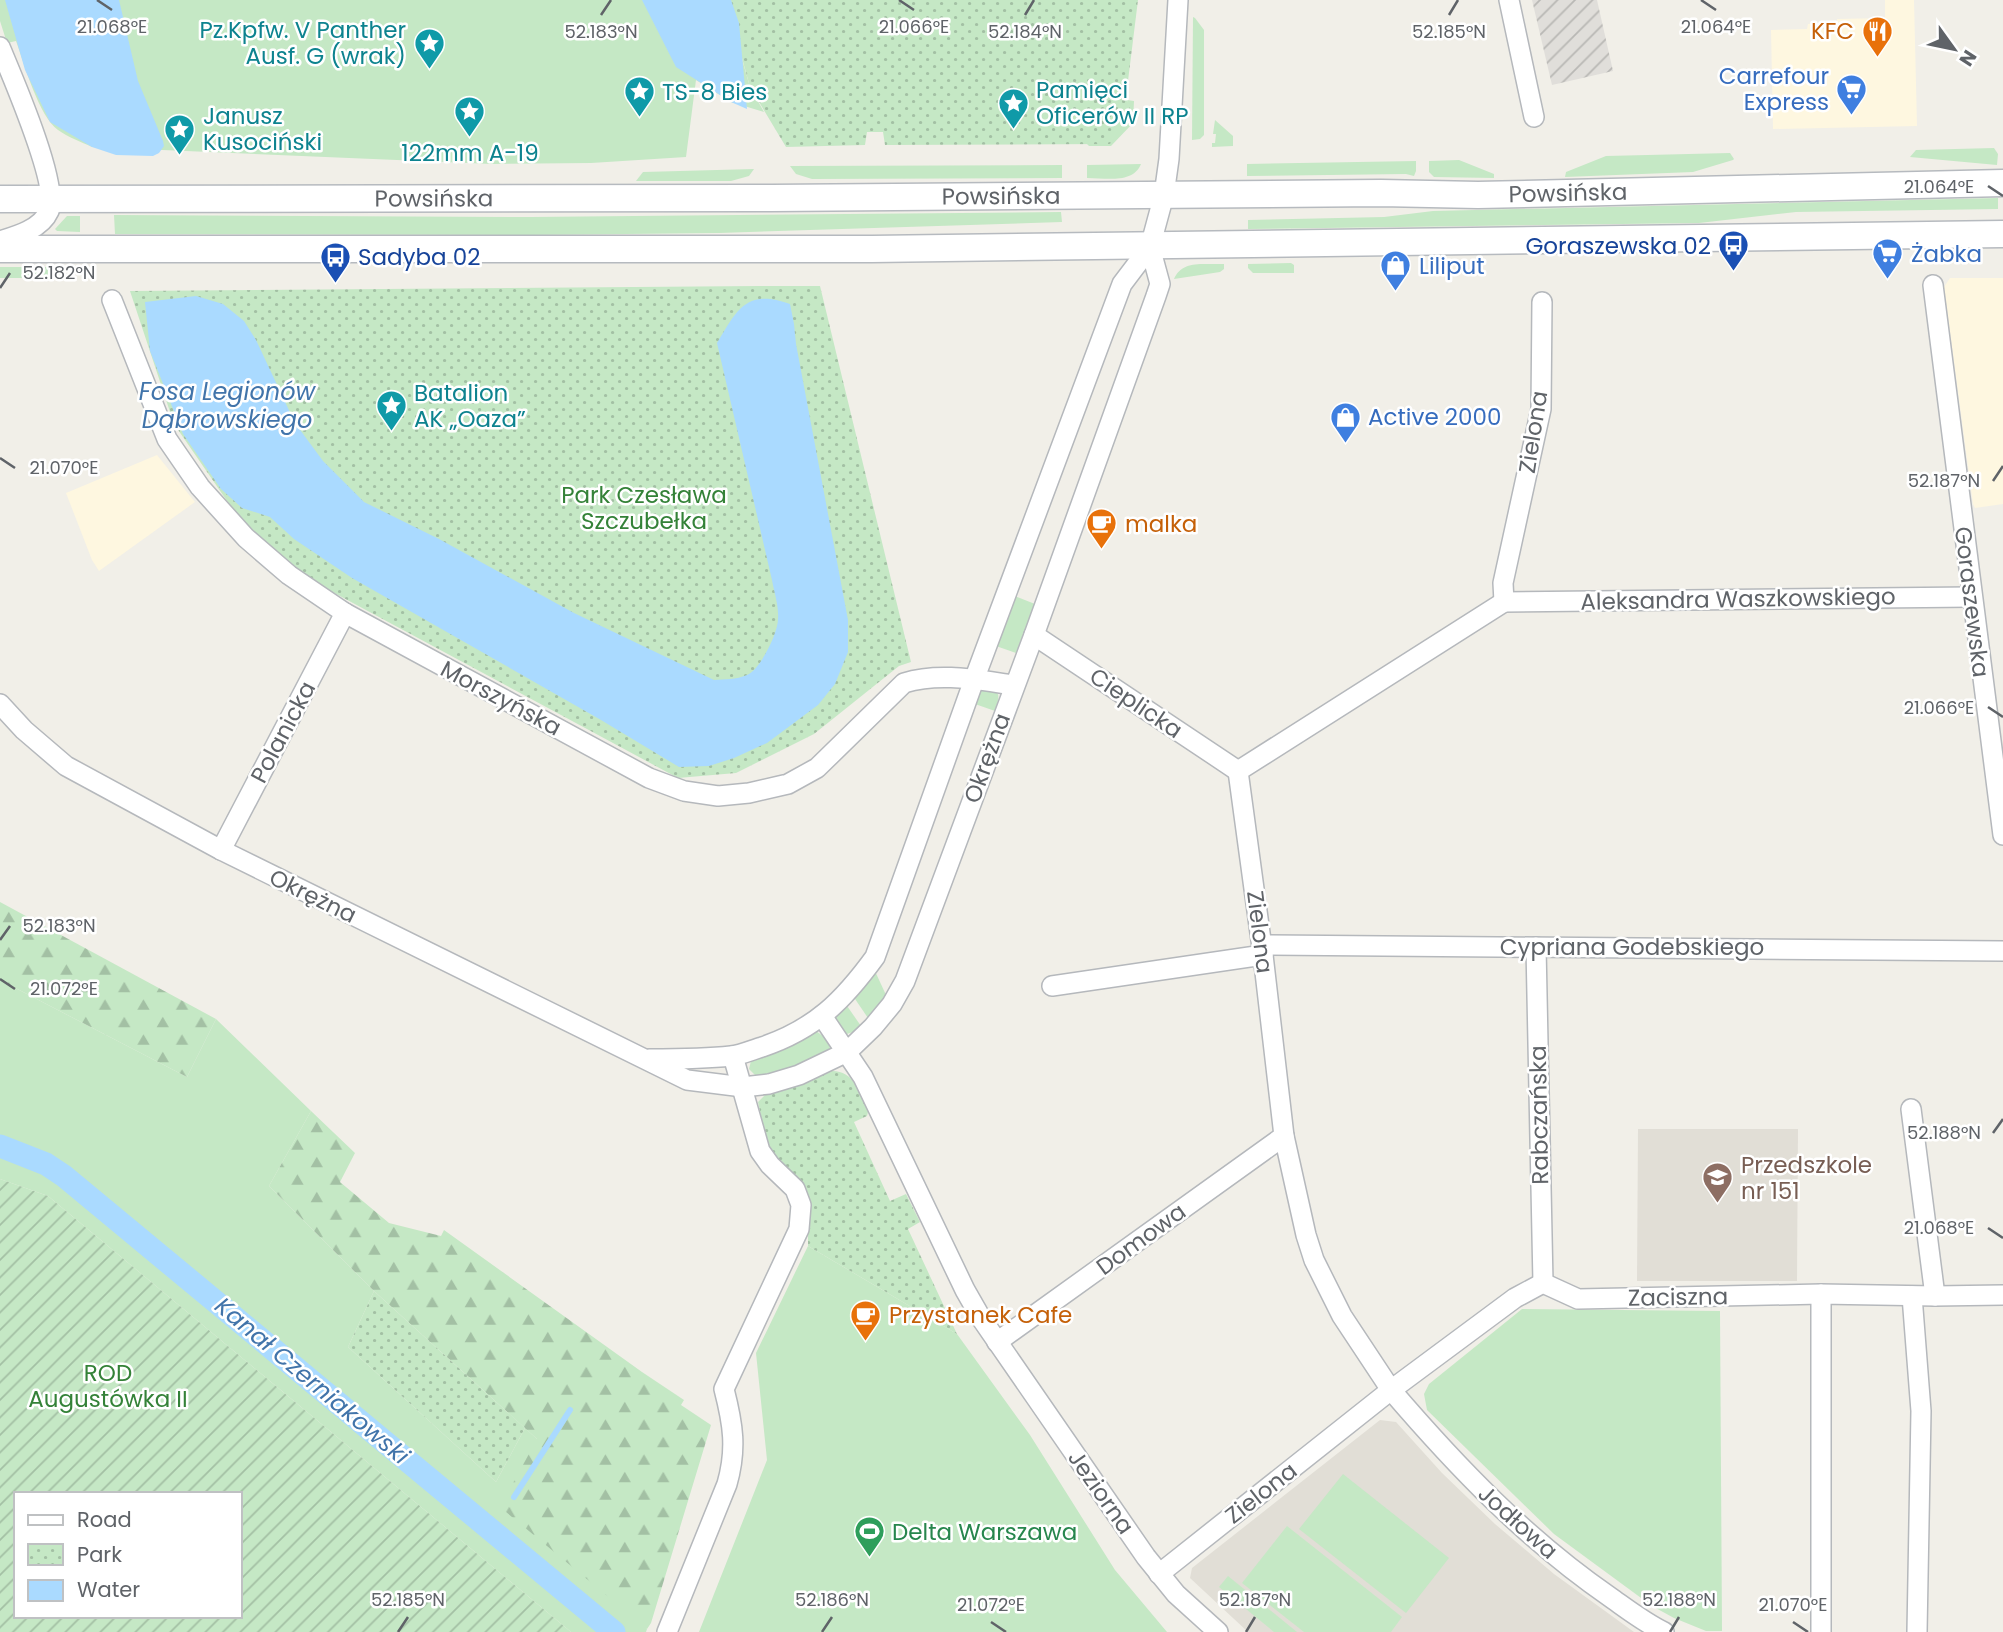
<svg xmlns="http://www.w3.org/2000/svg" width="2003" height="1632" font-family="Poppins,sans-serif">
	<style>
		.commercial { fill: #fef7e0 }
		.industrial { fill: url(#industrial-furrows) }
		.education { fill: #e1ded6 }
		.grass { fill: #c5e8c5 }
		.forest { fill: url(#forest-firs) }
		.park { fill: url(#park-dots) }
		.garden { fill: url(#garden-furrows); fill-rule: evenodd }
		.water { fill: #aadaff }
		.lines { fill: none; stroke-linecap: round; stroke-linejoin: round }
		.stream { stroke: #aadaff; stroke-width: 6 }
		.canal { stroke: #aadaff; stroke-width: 23 }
		.minor-casing { stroke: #b5b8bc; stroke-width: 22 }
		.secondary-casing { stroke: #b6babf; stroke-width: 29 }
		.minor { stroke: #fff; stroke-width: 19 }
		.secondary { stroke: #fff; stroke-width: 26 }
		.ticks { fill: none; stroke: #5f6368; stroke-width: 2.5 }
		.labels { text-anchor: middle; stroke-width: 5; stroke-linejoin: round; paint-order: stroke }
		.culture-label { font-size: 23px; fill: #0d838f; stroke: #fff; text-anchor: start }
		.food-label { font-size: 23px; fill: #c56008; stroke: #fff; text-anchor: start }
		.shop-label { font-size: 23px; fill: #366cbe; stroke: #fff; text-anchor: start }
		.street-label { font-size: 23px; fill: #5f6368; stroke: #fff }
		.transit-label { font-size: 23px; fill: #164399; stroke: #fff; text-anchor: end }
		.park-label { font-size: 23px; fill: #348238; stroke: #fff }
		.education-label { font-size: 23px; fill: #785e54; stroke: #fff; text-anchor: start }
		.leisure-label { font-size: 23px; fill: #27864d; stroke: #fff; text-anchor: start }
		.water-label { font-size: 24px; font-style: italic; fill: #4174aa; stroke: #fff }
		.ticks-label { font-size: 18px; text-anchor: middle; fill: #5f6368; stroke: #fff; stroke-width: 5; stroke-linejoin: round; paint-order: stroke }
	</style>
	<defs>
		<pattern id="industrial-furrows" width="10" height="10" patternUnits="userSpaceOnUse" patternTransform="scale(1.75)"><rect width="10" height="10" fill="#e0deda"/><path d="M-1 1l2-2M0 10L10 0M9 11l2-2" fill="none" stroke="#b9b8b5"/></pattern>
		<pattern id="forest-firs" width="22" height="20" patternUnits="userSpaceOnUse" patternTransform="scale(1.75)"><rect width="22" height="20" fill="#c5e8c5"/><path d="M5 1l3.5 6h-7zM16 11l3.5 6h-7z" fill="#a3c0a4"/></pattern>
		<pattern id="park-dots" width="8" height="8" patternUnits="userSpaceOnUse" patternTransform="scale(1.75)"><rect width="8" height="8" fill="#c5e8c5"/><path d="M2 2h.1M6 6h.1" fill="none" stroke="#a3c0a4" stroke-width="1.8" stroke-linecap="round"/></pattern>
		<pattern id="garden-furrows" width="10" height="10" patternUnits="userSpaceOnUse" patternTransform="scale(1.75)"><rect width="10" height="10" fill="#c5e8c5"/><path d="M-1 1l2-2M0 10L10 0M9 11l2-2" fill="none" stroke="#a3c0a4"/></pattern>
	</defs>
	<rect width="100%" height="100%" fill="#f1efe8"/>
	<!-- commercial -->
	<g class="commercial">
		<path d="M1885 0H1914L1917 126 1773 129 1771 30 1807 29 1808 24 1819 23V29H1837V19L1885 18Z"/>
		<path d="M1950 278H2003V504L1975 508 1973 504 1944 287Z"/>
		<path d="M157 455 195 502 99 571 92 560 66 493Z"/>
	</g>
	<!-- industrial -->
	<path class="industrial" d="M1532 0H1597L1613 71 1552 85Z"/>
	<!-- education -->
	<g class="education">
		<path d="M1638 1129H1798L1797 1281H1637Z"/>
		<path d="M1380 1420 1396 1422 1442 1473 1495 1524 1554 1574 1634 1632H1248L1190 1578 1192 1568Z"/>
	</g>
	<!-- grass -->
	<g class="grass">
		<path d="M0 0H725L750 87 764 112 731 102 696 80 686 157 591 163 492 164 92 147C81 142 68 137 58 130 39 117 24 63 16 41L7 43 0 21Z"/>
		<path d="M1193 17 1195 18 1204 30V135L1200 139 1192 140Z"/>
		<path d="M1127 100 1134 101 1133 123 1111 146H1089L1087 144 1110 143 1129 108Z"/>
		<path d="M1215 120 1233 136V146L1212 147V143H1215L1216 134H1213Z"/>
		<path d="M1994 148 1998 154 1997 165 1910 157 1916 150Z"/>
		<path d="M1730 153 1734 159 1733 160 1693 172 1565 177 1566 172 1606 156Z"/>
		<path d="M1459 160 1494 174V178L1434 177 1429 172V161Z"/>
		<path d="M1416 161V171L1414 176 1406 174 1247 176V164Z"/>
		<path d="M1141 164C1133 184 1106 178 1087 178V165Z"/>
		<path d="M1062 165V178L812 179 796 174 790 166Z"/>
		<path d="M754 169 749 176 731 181H636L643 172Z"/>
		<path d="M1998 198V209L1796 212 1699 223 1248 229V220L1384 217 1433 211Z"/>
		<path d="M1061 212 1062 222 719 233 533 235 115 234 114 215 531 217Z"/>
		<path d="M67 216H80V232L57 231 55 229Z"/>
		<path d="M1291 263 1294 265V273H1253L1248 268V264Z"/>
		<path d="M1224 264V269L1220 272 1174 279C1182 259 1206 265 1224 264Z"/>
		<path d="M0 267H51L70 278H0Z"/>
		<path d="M1015 596 1035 604 1016 653 996 646Z"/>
		<path d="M984 687C1002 691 1000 695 995 711L975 704 980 691Z"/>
		<path d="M874 969 886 995 868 1018 853 996Z"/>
		<path d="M0 980 187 1077 216 1019 311 1111 269 1186 374 1291 348 1347 496 1482 525 1428 537 1439 647 1629 646 1632H571L48 1196 0 1179Z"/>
		<path d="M845 1003 861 1026 853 1032 847 1034C839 1029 835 1025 835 1016Z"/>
		<path d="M816 1031 827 1039 830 1048C817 1065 777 1071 756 1076L749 1069 751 1061 779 1051Z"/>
		<path d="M808 1246 957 1334 1030 1435 1115 1570 1167 1632H699L767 1460 756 1353Z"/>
		<path d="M1522 1309 1720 1311 1722 1631H1706L1674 1618 1652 1606 1554 1534 1427 1410 1424 1394 1429 1384Z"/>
		<path d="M1343 1474 1449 1558 1406 1613 1299 1529Z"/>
		<path d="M1287 1526 1402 1617 1391 1632H1304L1242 1583Z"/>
		<path d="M1228 1576 1297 1632H1274L1219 1587Z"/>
	</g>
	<!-- forest -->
	<g class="forest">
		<path d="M0 902 216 1019 187 1077 0 980Z"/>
		<path d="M311 1111 355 1153 340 1182 389 1223 441 1236 444 1230 642 1372 684 1400 681 1405 711 1425 651 1623 647 1629 500 1507 537 1439 374 1291 269 1186Z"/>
	</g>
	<!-- park -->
	<g class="park">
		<path d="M726 0H1138L1126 97 1130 108 1110 144 885 145 883 132H867L865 145 786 147 750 87Z"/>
		<path d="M759 286H820L911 662 899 666 814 734 736 773 678 778 299 574 245 527 174 424 130 291Z"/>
		<path d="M831 1071C853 1070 859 1091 869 1108L867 1116 854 1122 890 1201 906 1194 920 1222 908 1229 957 1334 808 1246V1230L801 1183 777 1160 767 1145 758 1102 767 1093 814 1079Z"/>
		<path d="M374 1291 525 1428 496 1482 348 1347Z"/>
	</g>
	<!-- garden -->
	<path class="garden" d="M0 1179 48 1196 571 1632H0ZM16 1494H240V1616H16Z"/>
	<!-- water -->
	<g class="water">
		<path d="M5 0H119L138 81 163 141 164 146 159 153 153 156 116 155 92 147 50 122 25 70Z"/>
		<path d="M642 0H731L739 23 747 109 731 102 676 67Z"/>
		<path d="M196 296 223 304 244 321 256 340 295 423 323 461 364 502 439 539 574 613 714 680C725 679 736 680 747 675 760 670 778 633 778 619 779 606 774 592 772 580L717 343C737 310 746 288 790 304L794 324 796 344 848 620V652L835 684 818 705 767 743 734 758 709 766 679 767 601 720 352 578 294 539 270 517 242 508 221 489 183 434 150 351 145 302Z"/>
	</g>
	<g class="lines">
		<!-- stream -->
		<path class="stream" d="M514 1497 570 1410"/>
		<!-- canal -->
		<path class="canal" d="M0 1146 46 1164 64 1176 614 1632"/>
		<defs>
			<g id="minor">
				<path d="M1509 0 1534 117"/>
				<path d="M0 47C12 76 60 186 49 211 41 229 17 236 0 241"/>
				<path d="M1933 285 2003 835"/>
				<path d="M112 300 167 439 200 487 246 538 289 575 345 613 649 778 684 791 718 796 749 793 788 784 817 768 904 683C940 672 977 680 1014 685"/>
				<path d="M1504 602 1972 597"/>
				<path d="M1504 602 1503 583 1541 409 1542 302"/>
				<path d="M1034 635 1238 771"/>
				<path d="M0 704 24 730 66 766 221 850 687 1080 743 1087 769 1084 799 1075 847 1052 873 1027 892 1004 905 981 1034 635 1156 296 1160 284 1150 247"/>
				<path d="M221 850 345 613"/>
				<path d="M1262 945 2003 951"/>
				<path d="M1536 947 1543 1283"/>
				<path d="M1052 986 1263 955"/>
				<path d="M822 1016 863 1077 965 1290 981 1318 1146 1557 1176 1594 1218 1632"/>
				<path d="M649 1059C676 1059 704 1059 731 1056 741 1055 752 1050 762 1047 815 1029 843 1001 875 957L974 680 1122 284 1150 247 1164 195 1169 159 1178 0"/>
				<path d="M1911 1109 1935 1296"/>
				<path d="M1912 1296 1921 1411 1917 1632"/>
				<path d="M997 1342 1284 1136"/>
				<path d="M1159 1574 1391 1390 1342 1316 1314 1260 1306 1235 1284 1136 1263 955 1238 771 1504 602"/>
				<path d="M667 1632 727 1484C737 1449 733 1424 724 1389L799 1229 801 1205 795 1189 770 1165 760 1151 733 1056"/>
				<path d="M1664 1632C1645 1623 1627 1609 1610 1597 1526 1539 1457 1467 1391 1390L1515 1298 1543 1283 1578 1299 1821 1294 1935 1296 2003 1295"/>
				<path d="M1821 1632V1294"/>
			</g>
			<g id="secondary">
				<path id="s1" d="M0 199 772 198 1381 193 1478 195 2003 183"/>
				<path d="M0 249H872L2003 234"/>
			</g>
		</defs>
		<!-- minor casing -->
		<use href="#minor" class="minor-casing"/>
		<!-- secondary casing -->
		<use href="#secondary" class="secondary-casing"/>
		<!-- minor -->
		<use href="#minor" class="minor"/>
		<!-- secondary -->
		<use href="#secondary" class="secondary"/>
	</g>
	<!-- ticks -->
	<path class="ticks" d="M97 0 112 10M899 0 914 10M1701 0 1716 10M601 15 611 0M1025 15 1034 0M1449 15 1458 0M1988 186 2003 196M0 288 10 273M0 458 15 468M1993 481 2003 466M1988 707 2003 717M0 940 10 926M0 979 15 989M1993 1133 2003 1119M1988 1228 2003 1238M991 1622 1006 1632M1793 1622 1808 1632M398 1632 408 1617M822 1632 832 1617M1246 1632 1255 1617M1670 1632 1679 1617"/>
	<!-- icons -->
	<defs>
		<symbol id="restaurant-pin" viewBox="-11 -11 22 30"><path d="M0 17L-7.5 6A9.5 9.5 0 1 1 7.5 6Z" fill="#e8710a" stroke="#fff"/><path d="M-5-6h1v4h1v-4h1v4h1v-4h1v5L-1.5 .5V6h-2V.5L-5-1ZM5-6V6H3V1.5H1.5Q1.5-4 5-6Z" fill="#fff"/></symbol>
		<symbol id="sight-pin" viewBox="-11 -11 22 30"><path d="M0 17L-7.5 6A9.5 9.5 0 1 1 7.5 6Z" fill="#0f9aa8" stroke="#fff"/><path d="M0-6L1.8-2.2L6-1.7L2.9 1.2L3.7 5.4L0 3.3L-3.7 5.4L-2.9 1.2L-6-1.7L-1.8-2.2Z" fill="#fff"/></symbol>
		<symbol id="supermarket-pin" viewBox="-11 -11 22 30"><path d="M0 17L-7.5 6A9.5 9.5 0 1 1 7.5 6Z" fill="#3f7fe0" stroke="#fff"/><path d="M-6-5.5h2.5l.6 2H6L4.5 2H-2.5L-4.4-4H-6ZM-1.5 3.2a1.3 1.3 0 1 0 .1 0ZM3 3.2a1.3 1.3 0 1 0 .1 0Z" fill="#fff"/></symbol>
		<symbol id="bus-pin" viewBox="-11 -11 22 30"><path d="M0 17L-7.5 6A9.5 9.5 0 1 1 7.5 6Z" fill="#1a4fb4" stroke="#fff"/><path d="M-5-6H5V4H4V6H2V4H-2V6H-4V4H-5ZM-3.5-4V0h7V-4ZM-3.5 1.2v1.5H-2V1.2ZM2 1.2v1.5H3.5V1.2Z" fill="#fff"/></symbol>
		<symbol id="shop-pin" viewBox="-11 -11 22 30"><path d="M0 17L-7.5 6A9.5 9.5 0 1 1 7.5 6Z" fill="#3f7fe0" stroke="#fff"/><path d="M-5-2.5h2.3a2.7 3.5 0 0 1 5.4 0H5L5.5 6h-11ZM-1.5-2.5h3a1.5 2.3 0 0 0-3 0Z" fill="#fff"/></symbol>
		<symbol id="cafe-pin" viewBox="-11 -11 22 30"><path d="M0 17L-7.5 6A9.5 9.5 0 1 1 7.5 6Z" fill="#e8710a" stroke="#fff"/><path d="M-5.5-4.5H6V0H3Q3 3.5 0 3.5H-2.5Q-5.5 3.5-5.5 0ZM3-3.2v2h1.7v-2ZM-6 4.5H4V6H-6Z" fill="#fff"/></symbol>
		<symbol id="school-pin" viewBox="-11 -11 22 30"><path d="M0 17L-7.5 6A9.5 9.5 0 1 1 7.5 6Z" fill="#8d6e63" stroke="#fff"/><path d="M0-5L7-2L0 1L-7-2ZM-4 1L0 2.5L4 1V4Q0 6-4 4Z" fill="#fff"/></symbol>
		<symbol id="stadium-pin" viewBox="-11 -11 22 30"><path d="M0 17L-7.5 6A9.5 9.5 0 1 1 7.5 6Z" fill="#2e9e5b" stroke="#fff"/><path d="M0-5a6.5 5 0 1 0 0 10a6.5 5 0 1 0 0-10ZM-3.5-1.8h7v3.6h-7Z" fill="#fff"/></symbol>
	</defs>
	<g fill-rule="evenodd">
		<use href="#restaurant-pin" x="1860" y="14" width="35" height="47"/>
		<use href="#sight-pin" x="412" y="26" width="35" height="47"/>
		<use href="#supermarket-pin" x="1834" y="72" width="35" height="47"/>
		<use href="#sight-pin" x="622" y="74" width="35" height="47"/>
		<use href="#sight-pin" x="996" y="86" width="35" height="47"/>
		<use href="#sight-pin" x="452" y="94" width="35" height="47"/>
		<use href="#sight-pin" x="162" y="112" width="35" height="47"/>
		<use href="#bus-pin" x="1716" y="228" width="35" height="47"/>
		<use href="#supermarket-pin" x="1870" y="236" width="35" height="47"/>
		<use href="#bus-pin" x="318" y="240" width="35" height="47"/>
		<use href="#shop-pin" x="1378" y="248" width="35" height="47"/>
		<use href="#sight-pin" x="374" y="388" width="35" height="47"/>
		<use href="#shop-pin" x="1328" y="400" width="35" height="47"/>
		<use href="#cafe-pin" x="1084" y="506" width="35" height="47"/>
		<use href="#school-pin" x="1700" y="1160" width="35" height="47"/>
		<use href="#cafe-pin" x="848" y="1298" width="35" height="47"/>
		<use href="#stadium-pin" x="852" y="1514" width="35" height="47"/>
	</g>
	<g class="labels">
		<!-- culture labels -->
		<g class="culture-label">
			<text x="406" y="38" text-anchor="end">Pz.Kpfw. V Panther<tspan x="406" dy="26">Ausf. G (wrak)</tspan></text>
			<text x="1036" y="98">Pamięci<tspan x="1036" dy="26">Oficerów II RP</tspan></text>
			<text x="662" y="100">TS-8 Bies</text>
			<text x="203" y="124">Janusz<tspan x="203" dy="26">Kusociński</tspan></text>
			<text x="470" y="161" text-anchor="middle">122mm A-19</text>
			<text x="414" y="401">Batalion<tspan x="414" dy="26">AK „Oaza”</tspan></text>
		</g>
		<!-- food labels -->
		<g class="food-label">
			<text x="1854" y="39" text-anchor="end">KFC</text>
			<text x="1125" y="532">malka</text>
			<text x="889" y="1323">Przystanek Cafe</text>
		</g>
		<!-- shop labels -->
		<g class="shop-label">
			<text x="1829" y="84" text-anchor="end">Carrefour<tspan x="1829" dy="26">Express</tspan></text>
			<text x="1911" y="262">Żabka</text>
			<text x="1419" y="274">Liliput</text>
			<text x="1368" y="425">Active 2000</text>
		</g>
		<!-- street labels -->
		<g class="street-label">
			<text dy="8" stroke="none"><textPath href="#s1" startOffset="1568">Powsińska</textPath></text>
			<text dy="8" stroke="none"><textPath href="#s1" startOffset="1001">Powsińska</textPath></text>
			<text dy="8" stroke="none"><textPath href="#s1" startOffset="434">Powsińska</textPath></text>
			<text transform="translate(1533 432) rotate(-81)" y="8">Zielona</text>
			<text transform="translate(1738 599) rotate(-1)" y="8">Aleksandra Waszkowskiego</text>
			<text transform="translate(1972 602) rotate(83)" y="8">Goraszewska</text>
			<text transform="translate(501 698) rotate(28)" y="8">Morszyńska</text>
			<text transform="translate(1136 703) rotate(34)" y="8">Cieplicka</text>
			<text transform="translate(283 732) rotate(-62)" y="8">Polanicka</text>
			<text transform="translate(987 758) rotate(-70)" y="8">Okrężna</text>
			<text transform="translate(313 896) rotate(26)" y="8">Okrężna</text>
			<text transform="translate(1260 932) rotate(83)" y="8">Zielona</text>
			<text x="1632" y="955">Cypriana Godebskiego</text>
			<text transform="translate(1539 1115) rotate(-91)" y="8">Rabczańska</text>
			<text transform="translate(1141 1239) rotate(-36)" y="8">Domowa</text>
			<text transform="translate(1678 1297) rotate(-1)" y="8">Zaciszna</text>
			<text transform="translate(1101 1492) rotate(55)" y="8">Jeziorna</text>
			<text transform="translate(1261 1493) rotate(-38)" y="8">Zielona</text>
			<text transform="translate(1518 1522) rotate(42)" y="8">Jodłowa</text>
		</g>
		<!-- transit labels -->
		<g class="transit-label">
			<text x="1711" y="254">Goraszewska 02</text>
			<text x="358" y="265" text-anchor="start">Sadyba 02</text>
		</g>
		<!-- park labels -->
		<g class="park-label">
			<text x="644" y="503">Park Czesława<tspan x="644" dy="26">Szczubełka</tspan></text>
			<text x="108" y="1381">ROD<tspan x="108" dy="26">Augustówka II</tspan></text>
		</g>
		<!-- education labels -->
		<g class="education-label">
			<text x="1741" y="1173">Przedszkole<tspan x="1741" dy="26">nr 151</tspan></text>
		</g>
		<!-- leisure labels -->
		<g class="leisure-label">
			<text x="892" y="1540">Delta Warszawa</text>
		</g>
		<!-- water labels -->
		<g class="water-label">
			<text x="227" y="400">Fosa Legionów<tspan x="227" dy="28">Dąbrowskiego</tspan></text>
			<text transform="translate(312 1381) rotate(40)" y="8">Kanał Czerniakowski</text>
		</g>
	</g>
	<g class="ticks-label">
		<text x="112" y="33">21.068°E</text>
		<text x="914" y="33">21.066°E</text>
		<text x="1716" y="33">21.064°E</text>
		<text x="601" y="38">52.183°N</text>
		<text x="1025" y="38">52.184°N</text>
		<text x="1449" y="38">52.185°N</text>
		<text x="1939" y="193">21.064°E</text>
		<text x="59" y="279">52.182°N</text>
		<text x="64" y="474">21.070°E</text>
		<text x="1944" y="487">52.187°N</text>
		<text x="1939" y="714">21.066°E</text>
		<text x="59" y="932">52.183°N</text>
		<text x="64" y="995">21.072°E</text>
		<text x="1944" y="1139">52.188°N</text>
		<text x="1939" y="1234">21.068°E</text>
		<text x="408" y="1606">52.185°N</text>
		<text x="832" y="1606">52.186°N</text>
		<text x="1255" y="1606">52.187°N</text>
		<text x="1679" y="1606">52.188°N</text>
		<text x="991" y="1611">21.072°E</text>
		<text x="1793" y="1611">21.070°E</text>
	</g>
	<!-- legend -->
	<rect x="14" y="1492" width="228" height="126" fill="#ffffff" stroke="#bfc1c3" stroke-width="2"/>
	<rect x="28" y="1515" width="35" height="10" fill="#ffffff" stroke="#bfc1c3" stroke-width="2"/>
	<text x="77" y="1527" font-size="21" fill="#5f6368">Road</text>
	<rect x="28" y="1544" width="35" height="21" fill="url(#park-dots)" stroke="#bfc1c3" stroke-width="2"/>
	<text x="77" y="1562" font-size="21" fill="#5f6368">Park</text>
	<rect x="28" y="1580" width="35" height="21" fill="#aadaff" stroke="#bfc1c3" stroke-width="2"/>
	<text x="77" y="1597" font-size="21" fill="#5f6368">Water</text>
	<!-- north arrow -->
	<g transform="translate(1954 49) rotate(123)" stroke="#ffffff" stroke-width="5" paint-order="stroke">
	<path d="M0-5L12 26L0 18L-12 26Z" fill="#5f6368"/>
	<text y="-10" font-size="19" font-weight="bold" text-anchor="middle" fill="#5f6368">N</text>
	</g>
</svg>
